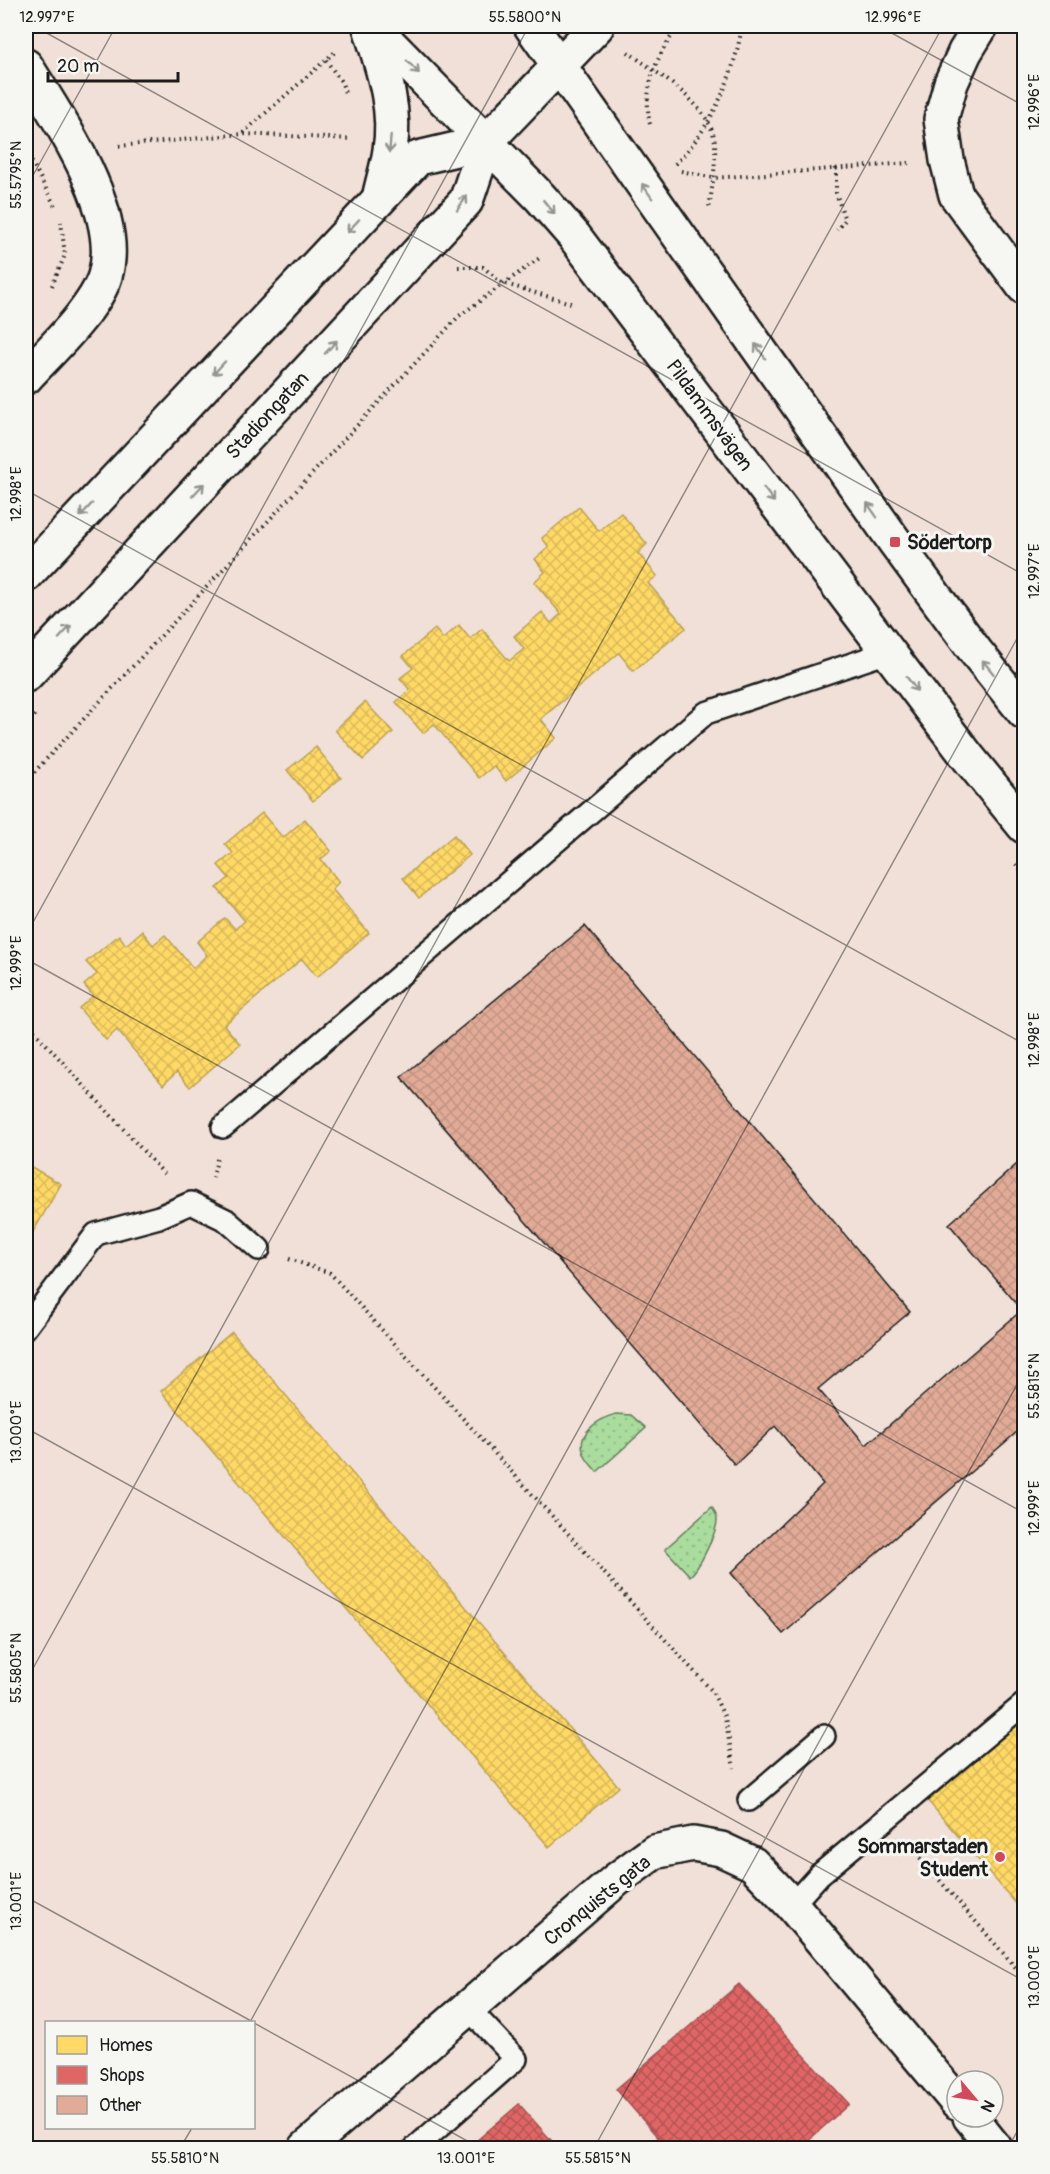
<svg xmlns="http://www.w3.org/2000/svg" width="1050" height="2174" font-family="Pangolin,sans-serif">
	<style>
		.grass { fill: url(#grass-dots); stroke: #627c5c; stroke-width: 1.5 }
		.homes { fill: url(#homes-cross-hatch); stroke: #bba050; stroke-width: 1.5 }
		.shops { fill: url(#shops-cross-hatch); stroke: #a55050; stroke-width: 1.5 }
		.building { fill: url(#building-cross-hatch); stroke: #1c1c1c; stroke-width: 1.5 }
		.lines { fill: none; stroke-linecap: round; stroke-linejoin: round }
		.service-casing { stroke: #1c1c1c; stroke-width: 26 }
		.minor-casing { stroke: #1c1c1c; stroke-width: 38 }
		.secondary-casing { stroke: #1c1c1c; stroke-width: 38 }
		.path { stroke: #1c1c1c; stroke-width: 4; stroke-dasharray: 1.5 4.5; stroke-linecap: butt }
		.service { stroke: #f6f6f2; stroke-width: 21 }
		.minor { stroke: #f6f6f2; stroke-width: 33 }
		.secondary { stroke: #f6f6f2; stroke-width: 33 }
		.oneway { stroke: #949492 }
		.ticks { fill: none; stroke: #1c1c1c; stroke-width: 1.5; stroke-opacity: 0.45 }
		.poi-dot { fill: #d1495b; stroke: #f6f6f2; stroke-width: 2 }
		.labels { text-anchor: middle; stroke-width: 6; stroke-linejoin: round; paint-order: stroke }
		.street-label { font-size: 20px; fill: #1c1c1c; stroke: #f6f6f2 }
		.poi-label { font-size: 20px; font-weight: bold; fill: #1c1c1c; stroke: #f6f6f2; text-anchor: start }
		.neatline { fill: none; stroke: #1c1c1c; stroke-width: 2 }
		.ticks-label { font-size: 15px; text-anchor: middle; fill: #1c1c1c }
	</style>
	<defs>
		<pattern id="grass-dots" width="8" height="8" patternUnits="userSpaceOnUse" patternTransform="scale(1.5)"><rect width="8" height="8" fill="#a9dc9d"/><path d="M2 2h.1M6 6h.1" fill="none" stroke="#91bc87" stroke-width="1.8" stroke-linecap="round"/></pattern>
		<pattern id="homes-cross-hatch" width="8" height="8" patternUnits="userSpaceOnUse" patternTransform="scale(1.5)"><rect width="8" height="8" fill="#ffd966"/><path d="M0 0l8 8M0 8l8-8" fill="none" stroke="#daba58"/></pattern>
		<pattern id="shops-cross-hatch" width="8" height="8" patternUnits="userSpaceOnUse" patternTransform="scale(1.5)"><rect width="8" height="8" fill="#e06666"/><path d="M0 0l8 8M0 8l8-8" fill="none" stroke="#b55353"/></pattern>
		<pattern id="building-cross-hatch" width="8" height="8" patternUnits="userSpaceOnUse" patternTransform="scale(1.5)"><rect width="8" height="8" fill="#e2ab97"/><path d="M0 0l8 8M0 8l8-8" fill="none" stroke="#c19382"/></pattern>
	</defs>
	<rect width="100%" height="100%" fill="#f0e0d7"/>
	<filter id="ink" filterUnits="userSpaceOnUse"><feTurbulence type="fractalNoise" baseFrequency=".0167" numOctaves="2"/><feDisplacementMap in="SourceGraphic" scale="12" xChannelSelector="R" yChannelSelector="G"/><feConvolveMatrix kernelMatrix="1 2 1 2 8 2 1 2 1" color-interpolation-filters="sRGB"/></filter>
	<g filter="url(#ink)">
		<!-- grass -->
		<g class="grass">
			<path d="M616 1414 631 1415 646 1428 597 1472C593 1467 587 1461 585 1456 574 1434 598 1419 616 1414Z"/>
			<path d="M712 1507C714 1511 717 1515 717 1520 717 1532 699 1569 690 1576L665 1549Z"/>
		</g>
		<!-- homes -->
		<g class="homes">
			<path d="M579 507 599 531 621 513 647 544 638 553 657 576 648 583 686 628 633 671 619 653 541 719 556 738 506 781 494 766 479 778 434 724 423 733 396 702 410 690 400 678 413 668 403 656 435 629 443 639 459 625 470 639 482 629 509 661 524 649 514 636 542 612 551 623 561 614 534 582 545 572 535 559 549 547 542 538Z"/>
			<path d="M365 702 393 732 363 760 335 730Z"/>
			<path d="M316 747 341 778 313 801 287 770Z"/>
			<path d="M262 813 283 838 305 819 331 851 321 859 339 882 332 889 369 933 317 977 302 959 224 1025 240 1044 190 1087 177 1072 163 1085 117 1030 106 1040 79 1008 93 996 84 985 97 974 86 962 119 935 126 945 142 931 153 945 165 935 193 968 207 955 197 942 225 918 235 929 245 921 217 888 229 878 218 865 233 853 225 844Z"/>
			<path d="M454 835 470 855 419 898 403 878Z"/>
			<path d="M26 1164 61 1184 29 1239 26 1237Z"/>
			<path d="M232 1332 619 1787 549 1847 161 1391Z"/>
			<path d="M1024 1718V1913L928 1801Z"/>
		</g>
		<!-- shops -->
		<g class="shops">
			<path d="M739 1984 849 2104 800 2148H667L616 2089Z"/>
			<path d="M519 2104 558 2148H468Z"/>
		</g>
		<!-- building -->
		<path class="building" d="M585 926 910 1312 818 1389 866 1445 1022 1310 949 1224 1024 1158V1426L783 1634 731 1573 823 1484 775 1426 735 1465 401 1077Z"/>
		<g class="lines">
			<defs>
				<g id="service">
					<path d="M223 1127 706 713 888 652"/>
					<path d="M26 1327 96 1234 159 1217 191 1203 226 1220 259 1249"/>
					<path d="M749 1800 824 1736"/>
					<path d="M792 1905 819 1875 1024 1704"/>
					<path d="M415 2148 516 2059 468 2008"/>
				</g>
				<g id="minor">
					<path d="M981 26 965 52 951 83 941 119 947 160 956 195 1024 287"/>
					<path d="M26 66C58 119 124 212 105 276 95 309 50 351 26 377"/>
					<path d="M970 2117 995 2148"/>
					<path d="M306 2148 616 1880 654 1852 693 1844 721 1849 753 1864 792 1905 957 2102"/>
				</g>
				<g id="secondary">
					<path d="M372 26 540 197 574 236 967 756 1024 826"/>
					<path d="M531 26 895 542 976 652 1024 712"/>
					<path d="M370 27C382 67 397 107 390 150 388 166 382 183 379 199"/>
					<path d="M26 575 418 158 486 142"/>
					<path d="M26 675 466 201 486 142 597 26"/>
				</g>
			</defs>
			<!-- service casing -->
			<use href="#service" class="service-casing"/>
			<!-- minor casing -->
			<use href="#minor" class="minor-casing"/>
			<!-- secondary casing -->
			<use href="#secondary" class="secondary-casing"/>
			<!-- path -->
			<g class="path">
				<path d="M628 52C656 73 713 105 715 144 716 166 712 188 709 209"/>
				<path d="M326 60 342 83 345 93"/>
				<path d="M650 124C642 88 657 54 679 26"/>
				<path d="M243 133 336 51"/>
				<path d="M119 146 243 134 351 139"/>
				<path d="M26 151 55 206"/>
				<path d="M675 164C712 128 734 76 742 26"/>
				<path d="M836 168V193L845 220 837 230"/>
				<path d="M681 171 714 178 909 163"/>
				<path d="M458 267H483L502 283 574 304"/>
				<path d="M52 286 65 255 61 222"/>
				<path d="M26 725 36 714"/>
				<path d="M26 781 459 316 541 257"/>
				<path d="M1016 864 1024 875"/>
				<path d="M26 1022 167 1177"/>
				<path d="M213 1178 217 1159"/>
				<path d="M289 1259 330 1273 712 1691 725 1718 734 1768"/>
				<path d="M908 1844 1024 1977"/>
			</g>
			<!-- service -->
			<use href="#service" class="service"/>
			<!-- minor -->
			<use href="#minor" class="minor"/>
			<!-- secondary -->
			<use href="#secondary" class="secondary"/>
		</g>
		<!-- one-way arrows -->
		<defs><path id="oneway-shaft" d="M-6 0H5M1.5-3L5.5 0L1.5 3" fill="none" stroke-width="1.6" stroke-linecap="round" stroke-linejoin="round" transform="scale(1.5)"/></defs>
		<g class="oneway">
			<use href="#oneway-shaft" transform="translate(413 67) rotate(46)"/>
			<use href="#oneway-shaft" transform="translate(390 144) rotate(95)"/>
			<use href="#oneway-shaft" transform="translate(647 191) rotate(-125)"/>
			<use href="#oneway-shaft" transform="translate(462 203) rotate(-56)"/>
			<use href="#oneway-shaft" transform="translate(549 207) rotate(50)"/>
			<use href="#oneway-shaft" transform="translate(353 226) rotate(133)"/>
			<use href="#oneway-shaft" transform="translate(331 347) rotate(-47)"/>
			<use href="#oneway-shaft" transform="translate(760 351) rotate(-125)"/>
			<use href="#oneway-shaft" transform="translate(219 368) rotate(133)"/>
			<use href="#oneway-shaft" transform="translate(198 490) rotate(-47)"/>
			<use href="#oneway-shaft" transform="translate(769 495) rotate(53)"/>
			<use href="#oneway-shaft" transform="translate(86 510) rotate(133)"/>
			<use href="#oneway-shaft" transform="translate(872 510) rotate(-125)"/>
			<use href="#oneway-shaft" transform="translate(65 632) rotate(-47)"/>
			<use href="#oneway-shaft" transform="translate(988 667) rotate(-129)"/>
			<use href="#oneway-shaft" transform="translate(912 684) rotate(53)"/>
		</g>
	</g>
	<!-- ticks -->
	<path class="ticks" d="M34 26 1024 575M879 26 1024 106M26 188 116 26M26 490 1024 1044M26 935 529 26M26 959 1024 1513M26 1428 1024 1981M26 1681 943 26M26 1897 253 2022M250 2022 1024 626M254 2023 480 2148M180 2148 192 2128M594 2148 1024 1372M1008 2148 1024 2119"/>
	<!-- markers -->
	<g class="poi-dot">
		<rect x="889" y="536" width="12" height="12" rx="3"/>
		<circle cx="1000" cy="1857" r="6"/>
	</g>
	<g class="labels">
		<!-- street labels -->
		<g class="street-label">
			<text transform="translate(267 415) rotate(-47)" y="7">Stadiongatan</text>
			<text transform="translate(710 415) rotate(54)" y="7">Pildammsvägen</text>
			<text transform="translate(597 1900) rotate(-39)" y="7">Cronquists gata</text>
		</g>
		<!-- poi labels -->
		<g class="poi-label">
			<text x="907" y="549">Södertorp</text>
			<text x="988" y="1853" text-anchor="end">Sommarstaden<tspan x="988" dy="23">Student</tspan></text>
		</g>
	</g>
	<!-- margin -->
	<rect width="1050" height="2174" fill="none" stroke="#f6f6f2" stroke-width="66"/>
	<!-- legend -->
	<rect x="45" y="2021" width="210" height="108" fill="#f6f6f2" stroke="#9f9f9c" stroke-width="1.5"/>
	<rect x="57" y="2036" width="30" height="18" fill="#ffd966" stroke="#9f9f9c" stroke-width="1.5"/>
	<text x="99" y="2051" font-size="18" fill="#1c1c1c">Homes</text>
	<rect x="57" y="2066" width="30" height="18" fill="#e06666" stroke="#9f9f9c" stroke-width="1.5"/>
	<text x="99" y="2081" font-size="18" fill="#1c1c1c">Shops</text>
	<rect x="57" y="2096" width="30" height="18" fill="#e2ab97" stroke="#9f9f9c" stroke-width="1.5"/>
	<text x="99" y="2111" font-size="18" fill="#1c1c1c">Other</text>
	<!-- north arrow -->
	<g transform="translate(975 2099) rotate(119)"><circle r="28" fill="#f6f6f2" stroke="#9f9f9c" stroke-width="1.5"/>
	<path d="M0-4.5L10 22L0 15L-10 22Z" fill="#d1495b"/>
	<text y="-9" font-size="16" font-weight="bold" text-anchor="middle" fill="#1c1c1c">N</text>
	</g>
	<!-- scale -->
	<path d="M48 72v9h130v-9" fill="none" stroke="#1c1c1c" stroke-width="3"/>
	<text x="57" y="72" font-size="18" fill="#1c1c1c" stroke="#f6f6f2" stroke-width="4.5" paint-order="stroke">20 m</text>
	<rect x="33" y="33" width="984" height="2108" class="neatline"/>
	<g class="ticks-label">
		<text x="47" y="22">12.997°E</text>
		<text x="525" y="22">55.5800°N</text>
		<text x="893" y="22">12.996°E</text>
		<text transform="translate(1034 102) rotate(-90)" y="5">12.996°E</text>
		<text transform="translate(16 175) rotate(-90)" y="5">55.5795°N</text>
		<text transform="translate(16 494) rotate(-90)" y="5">12.998°E</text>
		<text transform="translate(1034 571) rotate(-90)" y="5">12.997°E</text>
		<text transform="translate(16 963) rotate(-90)" y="5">12.999°E</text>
		<text transform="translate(1034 1040) rotate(-90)" y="5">12.998°E</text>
		<text transform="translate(1034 1386) rotate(-90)" y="5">55.5815°N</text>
		<text transform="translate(16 1432) rotate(-90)" y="5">13.000°E</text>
		<text transform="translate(1034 1508) rotate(-90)" y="5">12.999°E</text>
		<text transform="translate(16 1668) rotate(-90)" y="5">55.5805°N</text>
		<text transform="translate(16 1901) rotate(-90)" y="5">13.001°E</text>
		<text transform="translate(1034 1977) rotate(-90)" y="5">13.000°E</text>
		<text x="185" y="2163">55.5810°N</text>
		<text x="466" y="2163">13.001°E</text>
		<text x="598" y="2163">55.5815°N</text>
	</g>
</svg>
